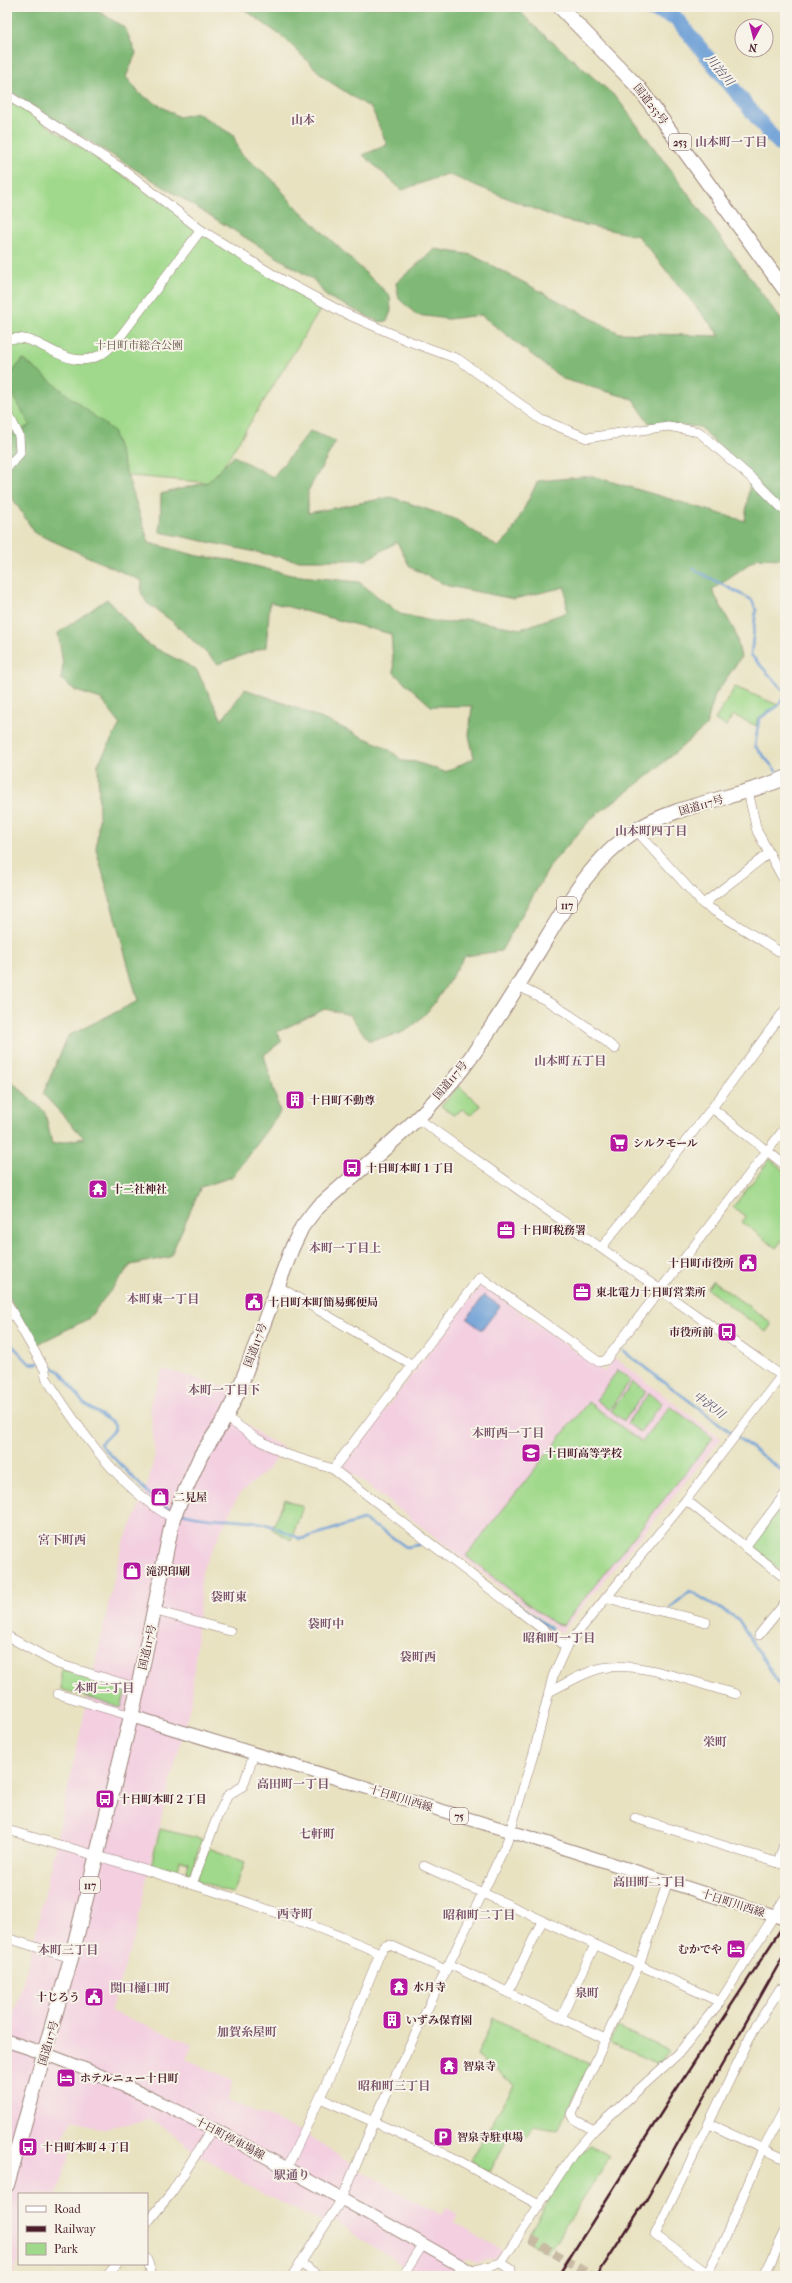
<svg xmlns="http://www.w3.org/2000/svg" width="792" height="2283" font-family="'IM FELL French Canon','Noto Serif JP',serif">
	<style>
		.built { fill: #f3cfe0 }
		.green { fill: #a0d98b; stroke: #757c5b; fill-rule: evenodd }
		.forest { fill: #80b977; stroke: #656c51 }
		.water { fill: #6a9ed6; stroke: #5a5e80 }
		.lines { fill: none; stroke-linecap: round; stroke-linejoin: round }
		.stream { stroke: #6a9ed6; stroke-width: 2.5 }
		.river { stroke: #6a9ed6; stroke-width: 15 }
		.minor-tunnel { stroke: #c8bba3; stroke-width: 9; stroke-dasharray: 9 4.5; stroke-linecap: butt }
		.minor-casing { stroke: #998076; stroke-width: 10 }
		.major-casing { stroke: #998076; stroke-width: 14 }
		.highway-casing { stroke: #998076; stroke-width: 16 }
		.minor { stroke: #fff; stroke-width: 9 }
		.major { stroke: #fff; stroke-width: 12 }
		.highway { stroke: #fff; stroke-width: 14 }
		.rail { stroke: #4a1f2b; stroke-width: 2.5 }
		.labels { text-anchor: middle; stroke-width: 4; stroke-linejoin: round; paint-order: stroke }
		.shield { fill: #f7f3e8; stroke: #7e5f64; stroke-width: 1 }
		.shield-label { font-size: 10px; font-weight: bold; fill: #4a1f2b }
		.street-label { font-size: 11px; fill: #4a1f2b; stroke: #f7f3e8 }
		.park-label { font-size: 11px; fill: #604e43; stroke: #f7f3e8 }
		.poi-label { font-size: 11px; font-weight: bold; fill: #4a1f2b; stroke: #f7f3e8; text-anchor: start }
		.water-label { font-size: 12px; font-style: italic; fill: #57526f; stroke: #f7f3e8 }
		.neighbourhood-label { font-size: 12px; font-weight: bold; fill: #7a546b; stroke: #f7f3e8 }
	</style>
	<rect width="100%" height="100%" fill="#f7f3e8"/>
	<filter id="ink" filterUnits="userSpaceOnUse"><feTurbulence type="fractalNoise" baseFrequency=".025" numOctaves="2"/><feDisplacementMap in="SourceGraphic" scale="8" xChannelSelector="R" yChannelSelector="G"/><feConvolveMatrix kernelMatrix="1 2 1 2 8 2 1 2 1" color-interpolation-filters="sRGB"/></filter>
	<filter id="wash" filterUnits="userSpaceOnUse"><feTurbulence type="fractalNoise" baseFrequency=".012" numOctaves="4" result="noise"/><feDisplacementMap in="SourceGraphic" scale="16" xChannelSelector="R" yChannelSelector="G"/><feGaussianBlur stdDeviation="0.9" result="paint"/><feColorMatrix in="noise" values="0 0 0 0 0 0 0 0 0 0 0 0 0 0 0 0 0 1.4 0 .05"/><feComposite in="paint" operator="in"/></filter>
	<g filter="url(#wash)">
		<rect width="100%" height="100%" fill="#e8e2c1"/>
		<!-- built -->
		<g class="built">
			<path d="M481 1284 604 1372 615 1358 721 1439 561 1633 342 1466Z"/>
			<path d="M163 1369 245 1393 235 1415 263 1437 284 1448 268 1469 238 1496 202 1571 192 1698 149 1867 135 1935 110 2011 193 2044 186 2059 233 2080 227 2100 303 2132 360 2170 441 2215 446 2208 457 2214 453 2222 503 2250 501 2255 479 2263H475L466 2259 457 2276H418L333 2220 322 2222 257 2191 195 2152 166 2128 148 2120 99 2129 73 2119 64 2137 71 2150 57 2194H19V2260L13 2276H7V2038L33 1946 121 1548 144 1497 155 1455 150 1403Z"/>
		</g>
		<!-- green -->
		<g class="green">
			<path d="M7 99 322 307 213 483 49 469 7 486Z"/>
			<path d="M735 687 778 705 757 719V726L733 715 726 726 715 720Z"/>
			<path d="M459 1086 481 1106 470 1115 463 1109 453 1115 441 1106Z"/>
			<path d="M770 1159 785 1171V1237L776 1248 742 1222 746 1217 733 1207Z"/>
			<path d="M713 1281 769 1321 771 1325 766 1332 707 1289Z"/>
			<path d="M618 1370 631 1380 609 1410 596 1400Z"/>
			<path d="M633 1382 646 1391 624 1421 611 1411Z"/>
			<path d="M649 1393 662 1403 640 1432 627 1423Z"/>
			<path d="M588 1402 642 1442 670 1406 713 1438 563 1625 553 1623 466 1556Z"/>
			<path d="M285 1499 303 1507 291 1540 272 1529Z"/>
			<path d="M785 1501V1573L750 1546Z"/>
			<path d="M61 1669 126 1690 121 1708 61 1689Z"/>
			<path d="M160 1829 202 1839 189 1877 151 1866ZM180 1860 189 1862 186 1875 177 1873Z"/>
			<path d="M209 1848 245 1862 233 1894 196 1880Z"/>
			<path d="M493 2018 590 2064 558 2130 532 2126 527 2136 512 2130 490 2172 470 2162 514 2085 477 2056Z"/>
			<path d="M617 2027 670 2051 658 2064 610 2043Z"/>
			<path d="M590 2145 610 2157 547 2254 526 2240 570 2163Z"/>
		</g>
		<!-- forest -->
		<g class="forest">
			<path d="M7 7H92L125 28 136 53 126 77 140 94 179 117 197 113 233 135 241 154 272 179 293 204 390 296 391 311 387 321 379 322 326 296 314 280 7 90Z"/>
			<path d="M241 7H516L533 25 617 98 785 325V559L757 558 712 590 735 632 741 657 715 695 706 726 649 775 593 817 552 863 501 951 465 956C449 980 434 1010 410 1028 399 1036 381 1038 368 1040L350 1015 325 1009 277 1032 282 1041 264 1055 280 1112 232 1177 201 1187 170 1257 131 1265 88 1319 34 1346 7 1293V1077L45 1112 52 1144 84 1138 43 1094 68 1036 138 1001 96 849 99 818 98 764 120 724 101 699 76 691 61 679 63 664 58 633 107 599 147 644 196 669 222 720 245 689C285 703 320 717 358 735 374 742 391 748 402 761L416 762 445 772 474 758 469 735 472 706H431L394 673 391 634 270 602 266 647 218 664 173 622 147 603 141 592 142 581 35 533 7 490V438L30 425 7 384V379L23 359 113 431 149 543 198 556 231 560 291 575 359 582 400 614 437 622 449 623 465 619 521 629 567 612 565 587 514 599 448 586 410 567 397 542 366 560H294L160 532 161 494 208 482 234 456 273 477 310 431 336 441 308 491V513L391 497 455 519 498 547 511 534 538 481 592 476 745 521 750 479 700 427 649 423 633 399 563 379 481 315 448 319 417 315 399 299 396 283 435 249 472 255 619 333 720 336 638 236 562 220 447 174 402 190 363 155 387 145 372 109 327 80 284 38Z"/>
		</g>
		<!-- water -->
		<path class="water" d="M484 1295 500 1306 482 1330 467 1319Z"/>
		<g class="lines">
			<!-- stream -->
			<g class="stream">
				<path d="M693 569 752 600 756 610 751 655 785 692"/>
				<path d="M778 773 755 746 759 719 778 706 785 696"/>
				<path d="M7 1340 30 1364 39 1363"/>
				<path d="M623 1351 785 1473"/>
				<path d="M45 1364 61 1372 83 1403 114 1424 115 1429 100 1444 160 1505 172 1509"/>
				<path d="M180 1512C203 1520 227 1518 251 1521 269 1523 285 1532 301 1539L363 1520 385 1532 406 1547 418 1545 424 1541"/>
				<path d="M514 1601 551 1629"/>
				<path d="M670 1608 690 1591 738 1619 785 1693"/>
			</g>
			<!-- river -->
			<path class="river" d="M643 7 675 17 770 134 785 149"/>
		</g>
	</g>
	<g filter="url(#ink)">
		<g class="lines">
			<!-- minor-tunnel -->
			<path class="minor-tunnel" d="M531 2239 592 2276"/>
			<defs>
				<g id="minor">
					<path d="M7 95 124 170 201 230 277 277 342 312 406 340 458 359 542 420 587 438 668 426 699 432 755 481 785 511"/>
					<path d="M7 340C39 329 63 374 100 355 106 352 112 346 117 341L201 230"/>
					<path d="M7 411 19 436 20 453 7 468"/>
					<path d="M748 791 757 831 785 882"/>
					<path d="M636 830 703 904 785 955"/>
					<path d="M703 904 769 853"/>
					<path d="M518 986C554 1003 585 1023 615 1049"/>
					<path d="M712 1108 785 1165"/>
					<path d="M417 1118 785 1378"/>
					<path d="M601 1248 712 1108 785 1010"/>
					<path d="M276 1285 413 1366"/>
					<path d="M7 1303 45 1370 46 1378C79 1429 119 1489 173 1518"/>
					<path d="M226 1417 254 1437 285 1454 333 1469 566 1647"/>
					<path d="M333 1469 480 1277 599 1362 606 1360 785 1128"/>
					<path d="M686 1500 785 1578"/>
					<path d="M745 1547 785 1494"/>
					<path d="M606 1597C638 1608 672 1612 706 1622"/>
					<path d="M156 1611 230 1631"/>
					<path d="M759 1635 785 1603"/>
					<path d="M7 1636 58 1664 138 1688"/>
					<path d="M549 1692C565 1684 584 1672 602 1668 639 1660 698 1684 736 1694"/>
					<path d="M58 1694 131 1716"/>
					<path d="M635 1818 785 1865"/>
					<path d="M7 1830C133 1866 260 1901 380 1953L385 1946 390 1945 446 1970"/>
					<path d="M778 1863 785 1841"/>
					<path d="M424 1866 720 2002"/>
					<path d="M192 1884 218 1815 228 1795 243 1786 254 1754"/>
					<path d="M7 1938 71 1958"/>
					<path d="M449 1964 605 2039"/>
					<path d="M508 1992 542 1921"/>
					<path d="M561 2018 595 1945"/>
					<path d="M320 2098 450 2156 539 2205"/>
					<path d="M709 2124 785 2159"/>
					<path d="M594 2130 575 2120 572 2114 639 1965 668 1881"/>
					<path d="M287 2168 335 2065 380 1953"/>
					<path d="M147 2223 172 2192 212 2129"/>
					<path d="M147 2259 152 2276"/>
					<path d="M300 2263 319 2276"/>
					<path d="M501 2263 573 2154 594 2130 678 2054 720 2002 785 1898"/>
					<path d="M107 2276 117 2264"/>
					<path d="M292 2276 342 2199 374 2121 507 1842 534 1752 553 1676 566 1647 686 1500 785 1371"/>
					<path d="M403 2276 423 2244"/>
					<path d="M468 2276 475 2270 501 2263 511 2269 508 2276"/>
					<path d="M706 2276 723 2243 763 2149 785 2108"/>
					<path d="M711 2276 655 2235 753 2031 780 1989 785 1990"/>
					<path d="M764 2276 785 2232"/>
				</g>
				<g id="major">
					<path d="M131 1716 522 1835 785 1919"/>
					<path d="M7 2041C118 2076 222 2132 324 2189 373 2216 422 2243 471 2272"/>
				</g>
				<g id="highway">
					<path d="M560 7 639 88 785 290"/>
					<path d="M7 2185 73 1951 138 1688 173 1518 201 1455 226 1417 238 1392 292 1248 302 1227 315 1210C364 1165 422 1121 463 1068 490 1032 514 992 537 954 564 909 590 860 635 831 676 804 739 798 785 778"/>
				</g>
			</defs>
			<!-- minor casing -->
			<use href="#minor" class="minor-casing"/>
			<!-- major casing -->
			<use href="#major" class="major-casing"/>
			<!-- highway casing -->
			<use href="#highway" class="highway-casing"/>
			<!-- minor -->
			<use href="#minor" class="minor"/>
			<!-- major -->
			<use href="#major" class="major"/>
			<!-- highway -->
			<use href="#highway" class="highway"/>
			<!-- rail -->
			<g class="rail">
				<path d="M558 2276 672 2096 785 1923"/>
				<path d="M597 2276 644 2203 785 1953"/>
			</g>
		</g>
	</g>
	<!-- icons -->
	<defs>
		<symbol id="building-square" viewBox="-11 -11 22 22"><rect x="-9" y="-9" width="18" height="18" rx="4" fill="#b5179e" stroke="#f7f3e8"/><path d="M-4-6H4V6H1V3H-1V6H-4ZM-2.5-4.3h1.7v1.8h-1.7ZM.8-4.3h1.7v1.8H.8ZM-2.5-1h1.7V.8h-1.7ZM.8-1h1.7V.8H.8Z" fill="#fff"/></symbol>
		<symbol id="supermarket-square" viewBox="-11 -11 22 22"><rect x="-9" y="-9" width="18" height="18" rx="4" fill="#b5179e" stroke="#f7f3e8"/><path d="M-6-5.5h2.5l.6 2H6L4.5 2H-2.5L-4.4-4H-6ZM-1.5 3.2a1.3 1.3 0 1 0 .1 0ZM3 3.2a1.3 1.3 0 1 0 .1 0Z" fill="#fff"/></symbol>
		<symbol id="bus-square" viewBox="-11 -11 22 22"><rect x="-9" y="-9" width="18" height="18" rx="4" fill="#b5179e" stroke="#f7f3e8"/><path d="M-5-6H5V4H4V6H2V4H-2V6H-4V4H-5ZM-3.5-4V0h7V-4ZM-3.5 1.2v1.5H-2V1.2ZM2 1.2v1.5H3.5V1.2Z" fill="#fff"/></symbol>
		<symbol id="temple-square" viewBox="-11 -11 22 22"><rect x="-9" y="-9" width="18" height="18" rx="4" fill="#b5179e" stroke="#f7f3e8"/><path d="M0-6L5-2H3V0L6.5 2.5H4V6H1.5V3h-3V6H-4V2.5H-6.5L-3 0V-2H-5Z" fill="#fff"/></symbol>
		<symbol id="office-square" viewBox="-11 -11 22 22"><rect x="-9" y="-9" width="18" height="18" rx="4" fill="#b5179e" stroke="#f7f3e8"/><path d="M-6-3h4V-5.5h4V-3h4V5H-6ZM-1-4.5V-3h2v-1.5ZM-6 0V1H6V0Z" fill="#fff"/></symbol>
		<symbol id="civic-square" viewBox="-11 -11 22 22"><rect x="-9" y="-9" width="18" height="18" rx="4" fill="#b5179e" stroke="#f7f3e8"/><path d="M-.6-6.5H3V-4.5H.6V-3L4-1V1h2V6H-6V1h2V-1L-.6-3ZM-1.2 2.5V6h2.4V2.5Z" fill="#fff"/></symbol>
		<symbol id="school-square" viewBox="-11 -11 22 22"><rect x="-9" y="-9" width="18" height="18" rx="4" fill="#b5179e" stroke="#f7f3e8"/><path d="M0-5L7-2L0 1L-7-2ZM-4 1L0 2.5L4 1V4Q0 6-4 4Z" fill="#fff"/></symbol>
		<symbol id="shop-square" viewBox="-11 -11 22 22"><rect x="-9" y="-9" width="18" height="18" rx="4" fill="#b5179e" stroke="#f7f3e8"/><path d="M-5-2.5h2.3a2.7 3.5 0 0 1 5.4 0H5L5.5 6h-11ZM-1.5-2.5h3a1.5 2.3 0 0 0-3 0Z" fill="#fff"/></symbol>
		<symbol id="hotel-square" viewBox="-11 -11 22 22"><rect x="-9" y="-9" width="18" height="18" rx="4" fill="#b5179e" stroke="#f7f3e8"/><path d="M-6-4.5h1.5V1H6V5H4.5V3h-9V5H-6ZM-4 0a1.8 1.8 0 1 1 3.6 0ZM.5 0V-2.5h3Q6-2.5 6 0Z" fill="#fff"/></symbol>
		<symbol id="parking-square" viewBox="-11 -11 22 22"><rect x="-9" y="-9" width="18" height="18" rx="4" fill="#b5179e" stroke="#f7f3e8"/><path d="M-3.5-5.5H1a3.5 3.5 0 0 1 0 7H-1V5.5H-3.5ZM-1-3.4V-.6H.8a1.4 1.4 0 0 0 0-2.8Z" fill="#fff"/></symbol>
	</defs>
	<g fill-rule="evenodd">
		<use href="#building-square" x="284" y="1089" width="22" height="22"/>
		<use href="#supermarket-square" x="608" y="1132" width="22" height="22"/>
		<use href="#bus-square" x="341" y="1157" width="22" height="22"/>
		<use href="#temple-square" x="87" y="1178" width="22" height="22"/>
		<use href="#office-square" x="495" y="1219" width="22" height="22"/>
		<use href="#civic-square" x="737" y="1252" width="22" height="22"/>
		<use href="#office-square" x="571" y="1281" width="22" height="22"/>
		<use href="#civic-square" x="243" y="1291" width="22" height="22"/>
		<use href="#bus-square" x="716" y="1321" width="22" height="22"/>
		<use href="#school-square" x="520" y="1442" width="22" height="22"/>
		<use href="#shop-square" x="149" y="1486" width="22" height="22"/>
		<use href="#shop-square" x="121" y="1560" width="22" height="22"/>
		<use href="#bus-square" x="94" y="1788" width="22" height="22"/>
		<use href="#hotel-square" x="725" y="1938" width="22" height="22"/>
		<use href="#temple-square" x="388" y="1976" width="22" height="22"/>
		<use href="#civic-square" x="83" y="1986" width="22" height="22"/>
		<use href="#building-square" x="381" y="2009" width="22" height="22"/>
		<use href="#temple-square" x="438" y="2055" width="22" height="22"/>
		<use href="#hotel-square" x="55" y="2067" width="22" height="22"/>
		<use href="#parking-square" x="432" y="2126" width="22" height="22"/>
		<use href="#bus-square" x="17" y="2136" width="22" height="22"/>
	</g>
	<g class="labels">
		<!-- shield labels -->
		<g class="shield">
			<rect x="669" y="134" width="22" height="16" rx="3"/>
			<rect x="557" y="897" width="20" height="16" rx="3"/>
			<rect x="450" y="1808" width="18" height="16" rx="3"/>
			<rect x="80" y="1877" width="20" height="16" rx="3"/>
		</g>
		<g class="shield-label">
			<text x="680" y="146">253</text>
			<text x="567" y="909">117</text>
			<text x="459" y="1820">75</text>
			<text x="90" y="1889">117</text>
		</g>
		<!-- street labels -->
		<g class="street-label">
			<text transform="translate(651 104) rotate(52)" y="4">国道253号</text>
			<text transform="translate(701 805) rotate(-16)" y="4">国道117号</text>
			<text transform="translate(450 1080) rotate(-50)" y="4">国道117号</text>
			<text transform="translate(255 1345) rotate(-70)" y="4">国道117号</text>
			<text transform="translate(147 1647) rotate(-77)" y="4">国道117号</text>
			<text transform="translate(401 1798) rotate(17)" y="4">十日町川西線</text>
			<text transform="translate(733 1903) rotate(18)" y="4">十日町川西線</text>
			<text transform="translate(48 2043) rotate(-74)" y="4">国道117号</text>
			<text transform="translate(230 2138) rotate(28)" y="4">十日町停車場線</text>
		</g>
		<!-- park labels -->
		<g class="park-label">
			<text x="139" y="349">十日町市総合公園</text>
		</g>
		<!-- poi labels -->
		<g class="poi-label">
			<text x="309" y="1104">十日町不動尊</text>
			<text x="633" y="1147">シルクモール</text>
			<text x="366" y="1172">十日町本町１丁目</text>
			<text x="112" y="1193">十二社神社</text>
			<text x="520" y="1234">十日町税務署</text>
			<text x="734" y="1267" text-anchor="end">十日町市役所</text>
			<text x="596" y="1296">東北電力十日町営業所</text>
			<text x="268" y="1306">十日町本町簡易郵便局</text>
			<text x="713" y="1336" text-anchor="end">市役所前</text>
			<text x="545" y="1457">十日町高等学校</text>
			<text x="174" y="1501">二見屋</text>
			<text x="146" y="1575">滝沢印刷</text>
			<text x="119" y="1803">十日町本町２丁目</text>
			<text x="722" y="1953" text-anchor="end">むかでや</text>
			<text x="413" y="1991">水月寺</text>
			<text x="80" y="2001" text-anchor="end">十じろう</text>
			<text x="406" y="2024">いずみ保育園</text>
			<text x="463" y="2070">智泉寺</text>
			<text x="80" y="2082">ホテルニュー十日町</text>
			<text x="457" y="2141">智泉寺駐車場</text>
			<text x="42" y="2151">十日町本町４丁目</text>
		</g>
		<!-- water labels -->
		<g class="water-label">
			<text transform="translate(720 70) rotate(50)" y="4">川治川</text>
			<text transform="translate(709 1405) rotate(37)" y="4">中沢川</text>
		</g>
		<!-- neighbourhood labels -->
		<g class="neighbourhood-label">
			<text x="303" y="124">山本</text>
			<text x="731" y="146">山本町一丁目</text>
			<text x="651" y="835">山本町四丁目</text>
			<text x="570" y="1065">山本町五丁目</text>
			<text x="345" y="1252">本町一丁目上</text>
			<text x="163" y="1303">本町東一丁目</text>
			<text x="224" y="1394">本町一丁目下</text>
			<text x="508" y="1437">本町西一丁目</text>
			<text x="62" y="1544">宮下町西</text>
			<text x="229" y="1601">袋町東</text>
			<text x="326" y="1628">袋町中</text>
			<text x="559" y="1642">昭和町一丁目</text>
			<text x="418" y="1661">袋町西</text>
			<text x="104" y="1692">本町二丁目</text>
			<text x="715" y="1746">栄町</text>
			<text x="293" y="1788">高田町一丁目</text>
			<text x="317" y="1838">七軒町</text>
			<text x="649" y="1886">高田町二丁目</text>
			<text x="295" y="1918">西寺町</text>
			<text x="479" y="1919">昭和町二丁目</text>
			<text x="68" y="1954">本町三丁目</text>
			<text x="140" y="1992">関口樋口町</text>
			<text x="587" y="1997">泉町</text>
			<text x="247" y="2036">加賀糸屋町</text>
			<text x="394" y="2090">昭和町三丁目</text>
			<text x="292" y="2179">駅通り</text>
		</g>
	</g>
	<!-- margin -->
	<rect width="792" height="2283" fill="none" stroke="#f7f3e8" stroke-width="24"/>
	<!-- legend -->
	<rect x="18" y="2193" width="130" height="72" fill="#f7f3e8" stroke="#b29e9c"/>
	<rect x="26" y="2206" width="20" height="6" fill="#ffffff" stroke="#b29e9c"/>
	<text x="54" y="2213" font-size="12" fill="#4a1f2b">Road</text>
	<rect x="26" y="2226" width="20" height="6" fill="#4a1f2b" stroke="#b29e9c"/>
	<text x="54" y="2233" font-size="12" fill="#4a1f2b">Railway</text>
	<rect x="26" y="2243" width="20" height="12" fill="#a0d98b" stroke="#b29e9c"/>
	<text x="54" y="2253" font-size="12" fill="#4a1f2b">Park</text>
	<!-- north arrow -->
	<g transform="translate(754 38) rotate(187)"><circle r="19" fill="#f7f3e8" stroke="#b29e9c"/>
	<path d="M0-3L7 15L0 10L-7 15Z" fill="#b5179e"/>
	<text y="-6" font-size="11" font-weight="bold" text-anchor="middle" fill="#4a1f2b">N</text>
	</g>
</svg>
